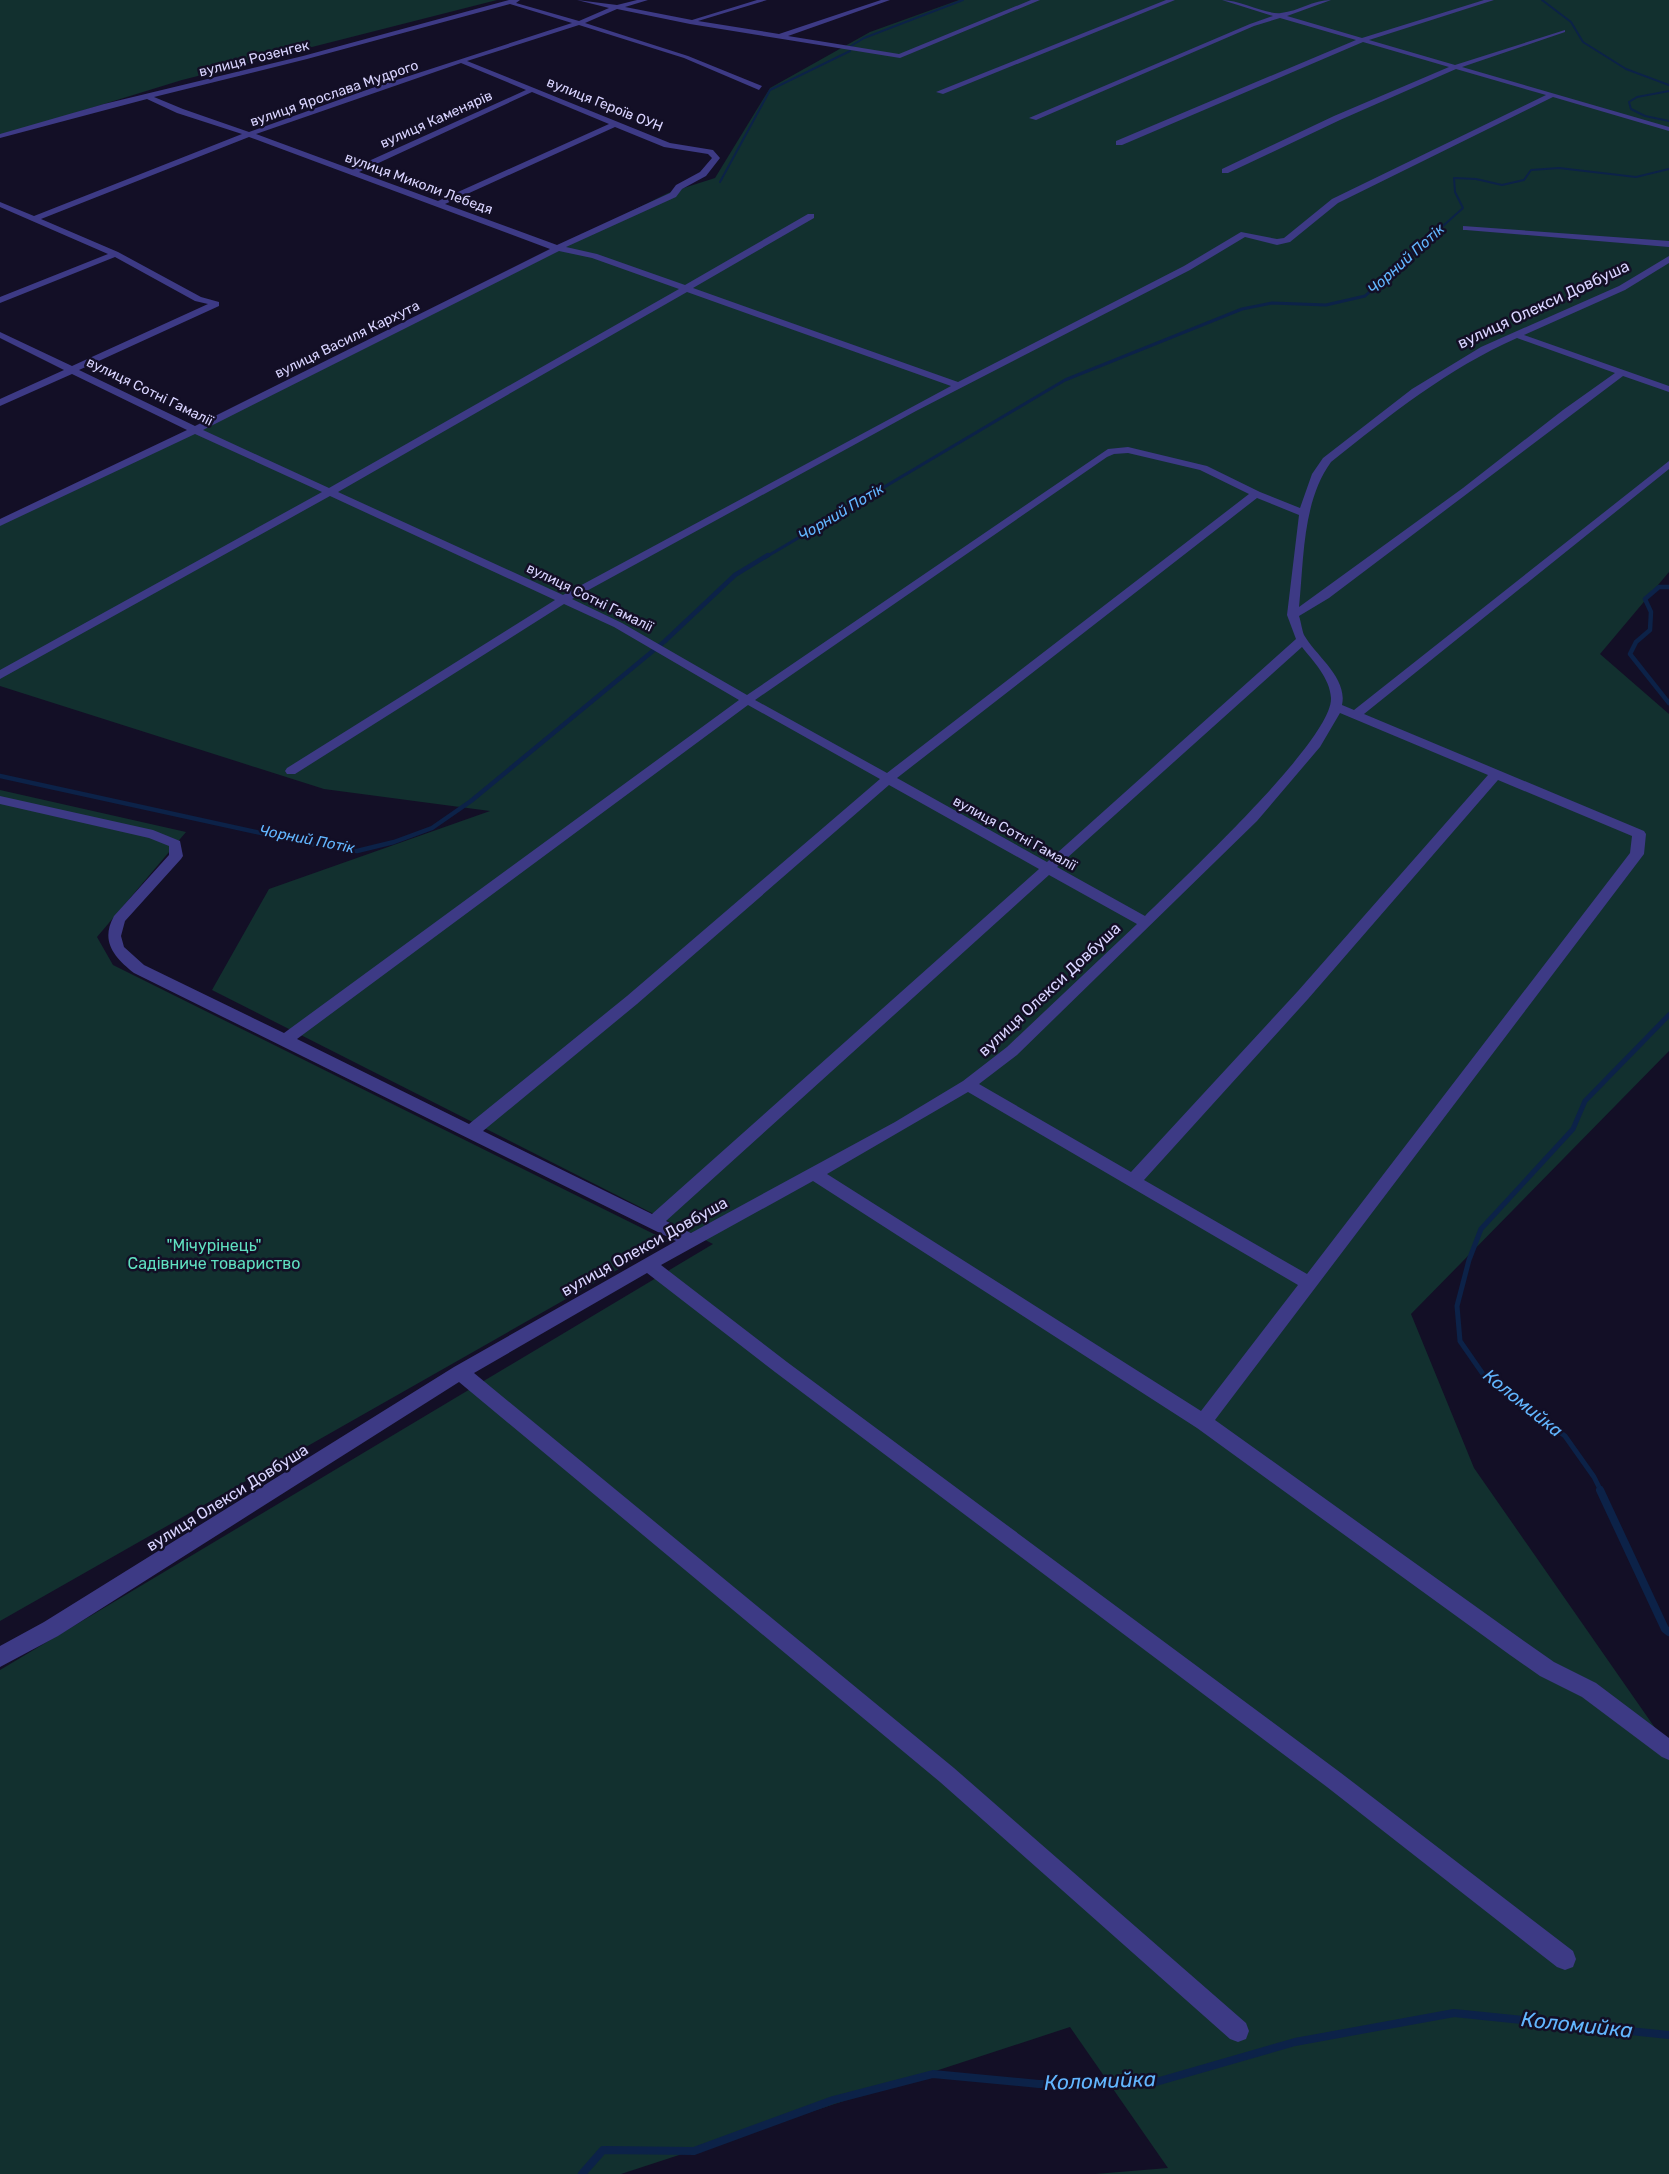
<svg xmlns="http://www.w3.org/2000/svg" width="1669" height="2174" font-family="Rubik,sans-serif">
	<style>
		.green { fill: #12302f }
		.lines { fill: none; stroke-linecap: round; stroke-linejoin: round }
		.stream-far4 { stroke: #0c2248; stroke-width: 2 }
		.stream-far3 { stroke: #0c2248; stroke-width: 3 }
		.stream-far2 { stroke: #0c2248; stroke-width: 4.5 }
		.stream-far1 { stroke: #0c2248; stroke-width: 5 }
		.stream { stroke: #0c2248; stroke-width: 8 }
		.street { fill: #3d3a85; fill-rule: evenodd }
		.labels { text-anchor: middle; stroke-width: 5; stroke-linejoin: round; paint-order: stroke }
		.far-street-label { font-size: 14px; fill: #d9d4ff; stroke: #130f26 }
		.far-water-label { font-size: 15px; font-style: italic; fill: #62b6ff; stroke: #130f26 }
		.street-label { font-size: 16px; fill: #d9d4ff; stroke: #130f26 }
		.park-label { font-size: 16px; fill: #5fe0c0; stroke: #130f26 }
		.water-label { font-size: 18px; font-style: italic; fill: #62b6ff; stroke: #130f26 }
		.near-water-label { font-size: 21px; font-style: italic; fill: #62b6ff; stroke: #130f26 }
	</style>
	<rect width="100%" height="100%" fill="#130f26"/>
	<!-- green -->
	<g class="green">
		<path d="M0 0H497L182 80 0 136Z"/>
		<path d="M959 0H1669V572L1600 654 1669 714V1051L1411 1314 1474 1468 1669 1748V2174H1095L1168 2168 1070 2027 621 2174H0V1670L713 1244 212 990 269 889 490 811 324 789 0 686V524L668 193 715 178 770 88 870 32Z"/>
		<path d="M0 790 186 832 97 937 113 965 668 1241 0 1621Z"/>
	</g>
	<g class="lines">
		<!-- stream-far4 -->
		<g class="stream-far4">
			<path d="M1542 0 1571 22 1583 42 1626 69 1669 85"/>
			<path d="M851 46 864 38 963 0"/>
			<path d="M1669 91 1637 97 1629 102 1631 109 1645 116 1669 121"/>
			<path d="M720 182 770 90 850 51"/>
			<path d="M1424 243 1463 208 1455 192 1454 178 1476 179 1502 185 1524 180 1531 170 1559 168 1636 177 1669 169"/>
		</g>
		<!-- stream-far3 -->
		<path class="stream-far3" d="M766 557 1065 380 1242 309 1272 303 1326 305 1365 296 1426 241"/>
		<!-- stream-far2 -->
		<g class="stream-far2">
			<path d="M1669 587H1659L1645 599 1651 612 1650 630 1636 642 1630 654 1669 703"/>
			<path d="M0 776 311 844 357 851 394 842 432 828 471 801 665 641 735 575 768 555"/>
		</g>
		<!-- stream-far1 -->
		<path class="stream-far1" d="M1601 1491 1594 1477 1565 1436 1485 1377 1460 1341 1457 1306 1469 1260 1481 1229 1573 1129 1585 1101 1669 1015"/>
		<!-- stream -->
		<g class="stream">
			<path d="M1600 1490 1665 1629 1669 1632"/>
			<path d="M582 2174 603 2150 694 2151 833 2100 933 2074 1039 2084 1156 2082 1295 2042 1454 2013 1669 2035"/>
		</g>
		<!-- street -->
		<g class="street">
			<path d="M509 0H520L516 3 579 21 609 8 577 0 617 5 637 0H648L625 7 692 20 757 0H767L698 21 779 34 881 0H890L788 36 899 54 1031 0H1040L900 58 690 24 617 9 585 23 688 56 762 86 759 90 684 58 579 25 467 61 670 143 713 150 720 158 706 176 682 189 676 197 566 247 597 254 685 285 808 214H814V218L693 288 958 382 1184 266 1241 232 1277 239 1284 238 1332 199 1546 95 1456 69 1340 120 1228 173H1222V169L1334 116 1449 67 1363 42 1122 145H1116V141L1356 40 1280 18 1254 26 1036 120 1029 118 1250 24 1273 16 1222 0C1240 0 1267 15 1281 13 1299 11 1313 0 1331 0L1287 16 1362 38 1484 0H1494L1369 40 1455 65 1565 30V32L1462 67 1669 127V131L1553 97 1338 203 1290 242 1277 245 1245 237 1190 270 916 411 572 599 622 623 747 695 1108 449 1128 447 1207 466 1260 492 1300 508 1312 474 1323 458 1412 389 1481 347 1619 286 1669 256V263L1625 290 1524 335 1669 386V392L1623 376 1329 598 1299 616C1301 622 1302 630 1304 635 1316 656 1348 678 1342 705L1354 710 1669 461V469L1364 714 1644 831 1646 834 1644 854 1215 1420 1524 1641 1554 1662 1596 1683 1669 1738V1760L1662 1757 1582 1697 1540 1676 1510 1655 1197 1428 813 1181 661 1265 787 1362 1341 1773 1573 1951 1576 1959 1573 1967 1565 1970 1557 1967 1327 1787 775 1372 647 1273 474 1373 954 1768 1246 2023 1249 2031 1246 2039 1238 2042 1230 2039 940 1782 459 1382 58 1636 0 1667V1646L44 1622 454 1367 676 1241 134 973C114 957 100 941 114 916L169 855V846L149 838 0 804V796L153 830 180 841 183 856 181 859 125 921 121 936 124 947 144 965 284 1033 739 700 614 627 564 604 295 774H287L285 771 287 768 555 600 330 496 0 679V670L322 492 195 434 0 526V519L187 430 72 374 0 406V399L64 370 0 338V332L72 366 208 304 195 301 115 257 0 303V297L108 254 0 207V202L34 216 242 134 177 113 147 99 0 138V134L104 104 303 56ZM510 4 572 23 372 88 249 132 183 109 154 97 307 59ZM461 63 526 90 351 169 256 134ZM532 92 609 124 438 201 359 172ZM615 127 664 147 708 154 712 158 700 172 676 185 670 193 557 245 445 204ZM249 137 550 249 195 426 79 370 219 306V302L201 297 118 252 41 219ZM559 251 592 258 679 289 329 488 203 430ZM687 292 951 386 563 595 338 492ZM1517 338 1615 373 1563 410 1463 488 1299 607C1304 560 1302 502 1331 462 1390 415 1447 369 1517 338ZM1128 453 1200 470 1249 494 887 773 755 700 1107 457 1114 454ZM1257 498 1299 515 1287 615 1296 639 1047 862 897 778ZM1302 647C1313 661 1330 678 1331 698 1333 740 1179 882 1145 916L1057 867ZM748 705 880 779 627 996 469 1124 297 1039ZM1340 713 1488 775 1298 991 1131 1172 979 1084 1017 1055 1257 821 1320 747ZM1498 780 1632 836 1630 853 1307 1274 1144 1180 1308 999ZM889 785 1039 869 652 1214 483 1131 637 1004ZM1049 875 1137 924 1007 1047 963 1081 895 1122 691 1233 666 1221ZM968 1092 1298 1285 1201 1411 827 1174Z"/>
			<path d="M1166 0H1175L943 94 936 92Z"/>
			<path d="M1463 226 1669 241V247L1466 230H1463Z"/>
		</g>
	</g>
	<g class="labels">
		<!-- far-street labels -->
		<g class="far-street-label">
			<text transform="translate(254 58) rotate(-14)" y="5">вулиця Розенгек</text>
			<text transform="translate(334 93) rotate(-19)" y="5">вулиця Ярослава Мудрого</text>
			<text transform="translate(605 104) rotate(22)" y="5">вулиця Героїв ОУН</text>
			<text transform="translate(436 119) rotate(-24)" y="5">вулиця Каменярів</text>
			<text transform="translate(419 183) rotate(20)" y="5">вулиця Миколи Лебедя</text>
			<text transform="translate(347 339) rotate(-26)" y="5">вулиця Василя Кархута</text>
			<text transform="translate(150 391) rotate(26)" y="5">вулиця Сотні Гамалії</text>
			<text transform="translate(590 597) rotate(26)" y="5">вулиця Сотні Гамалії</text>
			<text transform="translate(1015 833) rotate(29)" y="5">вулиця Сотні Гамалії</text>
		</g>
		<!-- far-water labels -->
		<g class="far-water-label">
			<text transform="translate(1406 259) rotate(-42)" y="5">Чорний Потік</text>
			<text transform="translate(841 512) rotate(-31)" y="5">Чорний Потік</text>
			<text transform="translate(307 839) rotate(11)" y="5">Чорний Потік</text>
		</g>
		<!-- street labels -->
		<g class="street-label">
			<text transform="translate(1543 304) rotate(-25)" y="6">вулиця Олекси Довбуша</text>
			<text transform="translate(1049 989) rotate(-43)" y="6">вулиця Олекси Довбуша</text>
			<text transform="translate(644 1246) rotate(-29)" y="6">вулиця Олекси Довбуша</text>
			<text transform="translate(227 1497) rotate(-32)" y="6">вулиця Олекси Довбуша</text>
		</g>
		<!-- park labels -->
		<g class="park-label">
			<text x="214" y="1251">"Мічурінець"<tspan x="214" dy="18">Садівниче товариство</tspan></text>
		</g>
		<!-- water labels -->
		<g class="water-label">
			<text transform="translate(1523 1403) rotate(39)" y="6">Коломийка</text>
		</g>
		<!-- near-water labels -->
		<g class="near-water-label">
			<text transform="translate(1577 2025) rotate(6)" y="7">Коломийка</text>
			<text transform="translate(1100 2081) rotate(-2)" y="7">Коломийка</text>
		</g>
	</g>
</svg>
